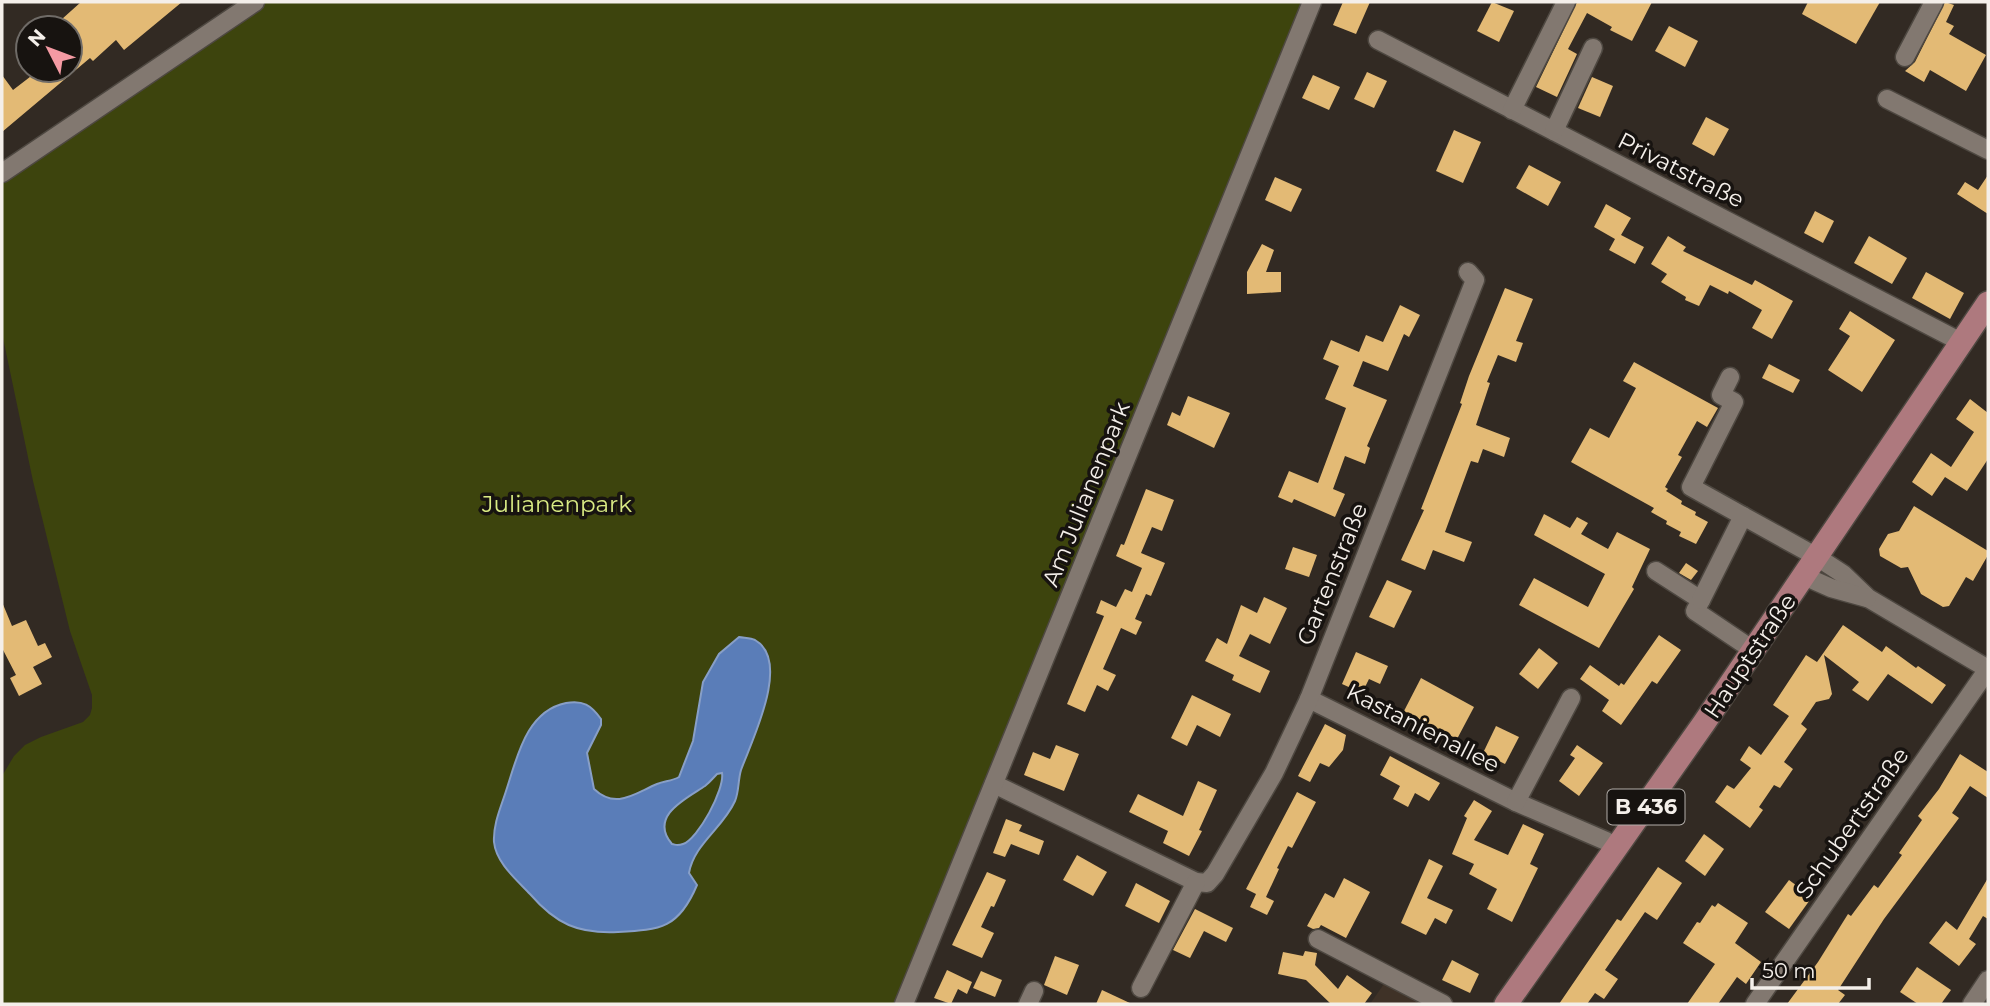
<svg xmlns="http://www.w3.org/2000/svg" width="1990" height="1006" font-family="Montserrat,sans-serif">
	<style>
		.built { fill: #3f3227 }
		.green { fill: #3d440d }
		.water { fill: #5a7db8; stroke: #889fc7; stroke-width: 2; fill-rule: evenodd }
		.building { fill: #e3ba75 }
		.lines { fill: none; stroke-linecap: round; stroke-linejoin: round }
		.minor-casing { stroke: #4e4841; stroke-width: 21 }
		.major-casing { stroke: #4e4841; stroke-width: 26 }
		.minor { stroke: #827870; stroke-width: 18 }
		.major { stroke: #ae797e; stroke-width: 23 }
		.labels { text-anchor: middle; stroke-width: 7; stroke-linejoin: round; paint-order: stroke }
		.shield { fill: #171310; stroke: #b2ada9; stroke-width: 2 }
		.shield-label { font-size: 21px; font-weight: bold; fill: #f4efea }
		.street-label { font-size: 23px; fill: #f4efea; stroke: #171310 }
		.park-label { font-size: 23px; fill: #daeb84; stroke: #171310 }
	</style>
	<rect width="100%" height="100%" fill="#322a23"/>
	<!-- built -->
	<path class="built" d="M1386 981 1432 1004H1370Z"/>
	<!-- green -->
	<path class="green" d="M267 2H1307L902 1004H2V776L14 756 25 745 41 737 83 722 90 715 92 708V695L70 631 33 481 2 333V182Z"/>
	<!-- water -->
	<path class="water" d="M739 637C744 638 751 638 755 640 792 661 751 742 741 770 738 780 739 792 735 801 723 828 694 844 689 873L697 885C679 928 661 930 618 932 578 934 556 924 530 894 517 880 496 863 494 842 493 824 501 807 506 791 517 758 526 711 566 703 583 700 591 705 601 719V725L587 753 594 789C616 810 635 793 657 784 665 781 672 781 679 777L693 741 703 682 719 654ZM722 773C725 789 698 839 683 844 677 846 677 845 672 844 648 816 687 798 705 786 710 782 713 778 717 774Z"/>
	<!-- building -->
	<g class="building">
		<path d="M81 2H182L124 50 116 40 93 61 90 58 2 132V75L13 90 39 70H70V28H52Z"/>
		<path d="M1343 2H1370L1356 34 1333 25Z"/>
		<path d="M1492 2 1514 11 1499 42 1477 31Z"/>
		<path d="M1577 2H1652L1632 41 1610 30 1612 27 1587 13 1568 49 1577 54 1557 97 1536 87Z"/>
		<path d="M1808 2H1880L1856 44 1802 14Z"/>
		<path d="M1945 2 1954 5 1946 22 1954 26 1949 34 1986 55 1966 91 1930 70 1924 82 1905 71 1915 62Z"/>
		<path d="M1669 26 1698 41 1685 67 1655 51Z"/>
		<path d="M1367 72 1387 81 1374 108 1354 99Z"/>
		<path d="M1313 75 1340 87 1329 110 1302 98Z"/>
		<path d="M1592 77 1613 86 1600 117 1578 108Z"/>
		<path d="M1706 117 1729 129 1714 156 1692 144Z"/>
		<path d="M1454 130 1481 142 1463 183 1436 171Z"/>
		<path d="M1529 165 1561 182 1548 206 1516 188Z"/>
		<path d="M1988 175V214L1957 194 1965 182 1978 190Z"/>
		<path d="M1275 177 1302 189 1291 212 1265 200Z"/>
		<path d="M1606 204 1631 218 1621 235 1644 247 1635 264 1609 250 1615 239 1594 227Z"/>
		<path d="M1815 211 1834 221 1823 243 1804 233Z"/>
		<path d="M1668 236 1686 247 1683 251 1752 285 1755 280 1793 301 1772 339 1752 328 1762 310 1729 291 1728 294 1710 285 1699 306 1685 300 1686 297 1661 282 1667 274 1651 264Z"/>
		<path d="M1869 236 1907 258 1892 284 1854 263Z"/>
		<path d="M1262 244 1274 250 1266 272H1281V292L1247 294V272Z"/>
		<path d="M1926 272 1964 293 1950 319 1912 298Z"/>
		<path d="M1505 288 1533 299 1516 341 1523 343 1516 362 1498 355 1487 382 1490 383 1476 425 1510 438 1504 457 1483 449 1478 463 1471 461 1445 532 1472 542 1464 562 1433 550 1425 570 1401 560 1424 510 1421 509 1462 404 1460 403 1469 376Z"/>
		<path d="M1400 305 1420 315 1409 337 1404 334 1388 371 1363 361 1353 386 1387 400 1367 446 1370 448 1365 464 1345 456 1333 489 1345 494 1335 517 1294 499 1292 503 1278 497 1289 471 1318 483 1346 408 1325 399 1339 366 1323 359 1331 340 1359 352 1366 335 1383 342Z"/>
		<path d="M1850 311 1895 340 1862 392 1828 370 1850 336 1839 329Z"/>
		<path d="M1634 362 1718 408 1707 427 1697 421 1678 455 1682 457 1665 487 1668 489 1666 491 1682 501 1681 504 1696 512 1695 515 1708 522 1696 544 1679 536 1681 532 1666 524 1667 521 1651 512 1654 508 1571 462 1590 428 1609 438 1636 388 1623 381Z"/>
		<path d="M1769 364 1800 380 1793 393 1762 378Z"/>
		<path d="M1188 396 1230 413 1214 448 1167 425 1172 412 1180 416Z"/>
		<path d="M1970 399 1988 413V459L1967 491 1945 477 1932 496 1912 482 1931 453 1951 467 1974 432 1956 419Z"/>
		<path d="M1146 489 1174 500 1162 531 1152 527 1141 553 1165 563 1151 596 1146 594 1135 619 1142 622 1136 635 1121 628 1103 669 1116 675 1108 691 1097 685 1085 712 1067 704 1104 616 1096 613 1101 600 1116 607 1125 589 1132 592 1142 568 1116 556 1121 544 1124 545Z"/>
		<path d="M1914 506 1988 551V555L1973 581 1966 577 1949 606 1943 607 1921 594 1908 567 1901 568 1880 556 1879 549 1888 534 1899 531Z"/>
		<path d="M1544 514 1570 528 1577 517 1588 523 1581 534 1608 549 1617 532 1650 549 1632 587 1634 589 1599 648 1519 605 1534 578 1588 607 1605 574 1534 535Z"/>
		<path d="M1293 547 1317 555 1309 577 1285 569Z"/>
		<path d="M1686 563 1698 571 1691 580 1679 573Z"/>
		<path d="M1387 580 1412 591 1394 628 1369 617Z"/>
		<path d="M1264 597 1287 608 1270 644 1250 634 1239 656 1270 671 1260 693 1232 680 1234 675 1205 661 1217 638 1227 644 1241 605 1257 613Z"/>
		<path d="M2 602 12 626 26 620 38 646 45 643 52 657 33 667 42 684 19 696 10 678 16 675 2 648Z"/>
		<path d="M1843 625 1882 652 1886 646 1916 668 1918 666 1946 685 1932 704 1888 674 1868 701 1852 690 1859 682 1824 655 1832 694 1829 699 1816 702 1801 724 1807 729 1784 762 1793 769 1780 788 1774 785 1759 807 1763 810 1750 828 1715 802 1727 785 1734 789 1751 768 1740 760 1749 746 1761 755 1789 716 1773 705 1806 655 1817 662Z"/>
		<path d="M1659 635 1681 650 1657 684 1652 681 1621 725 1602 711 1609 700 1580 679 1590 665 1619 686 1621 683 1624 685Z"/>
		<path d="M1539 648 1558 663 1538 689 1519 674Z"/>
		<path d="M1356 652 1388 666 1380 684 1369 679 1362 693 1342 684Z"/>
		<path d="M1421 678 1474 707 1457 739 1404 711Z"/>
		<path d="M1192 695 1231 714 1220 737 1197 725 1187 746 1171 738Z"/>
		<path d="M1325 724 1346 735 1343 750 1329 767 1320 763 1310 782 1298 776Z"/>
		<path d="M1496 726 1519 737 1505 764 1483 753Z"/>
		<path d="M1056 745 1079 754 1064 791 1024 775 1033 752 1050 759Z"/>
		<path d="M1577 745 1603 763 1579 796 1559 781 1575 758 1570 755Z"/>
		<path d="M1960 754 1988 772V798L1970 786 1952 813 1959 818 1884 919 1838 990 1845 995 1838 1004H1787L1818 962 1848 914 1851 916 1874 885 1878 888 1902 855 1899 853 1922 820 1918 816 1939 789Z"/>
		<path d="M1390 756 1440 783 1429 801 1415 793 1408 807 1393 799 1400 786 1380 775Z"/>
		<path d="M1198 781 1217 790 1199 830 1202 831 1189 856 1163 843 1168 831 1129 812 1138 794 1183 816Z"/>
		<path d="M1297 792 1316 802 1292 848 1288 846 1277 868 1279 869 1266 897 1274 901 1267 915 1250 907 1256 894 1246 889Z"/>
		<path d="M1474 800 1492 811 1474 840 1508 855 1523 824 1544 834 1530 864 1538 868 1512 922 1487 909 1497 889 1469 874 1474 864 1452 854 1467 818 1464 816Z"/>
		<path d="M1006 819 1022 825 1019 831 1044 841 1039 855 1011 844 1005 857 993 853Z"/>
		<path d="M1704 834 1724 849 1705 876 1685 861Z"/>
		<path d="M1077 855 1107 872 1093 896 1063 880Z"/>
		<path d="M1429 859 1443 866 1427 898 1453 910 1446 924 1435 918 1426 935 1401 923Z"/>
		<path d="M1658 867 1682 883 1657 920 1645 912 1605 970 1618 979 1604 999 1595 993 1587 1004H1559L1617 919 1621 921Z"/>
		<path d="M987 872 1006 880 994 907 991 906 981 927 994 933 982 958 952 945Z"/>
		<path d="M1344 878 1370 892 1346 938 1321 925 1319 928 1313 929 1307 926 1325 893 1334 898Z"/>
		<path d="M1988 878V919L1983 916 1969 939 1976 944 1959 966 1929 943 1946 921 1957 930Z"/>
		<path d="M1789 880 1812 897 1789 929 1765 912Z"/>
		<path d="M1136 883 1170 901 1159 923 1125 906Z"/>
		<path d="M1718 903 1748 923 1735 943 1761 962 1746 984 1737 977 1718 1004H1687L1715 964 1683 943 1697 922 1700 923 1712 905 1715 907Z"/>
		<path d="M1195 909 1233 928 1226 942 1204 931 1190 958 1173 950Z"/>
		<path d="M1305 951 1317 953 1315 965 1338 989 1347 975 1372 993 1364 1004H1331L1306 980 1278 974 1283 952 1303 956Z"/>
		<path d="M1055 956 1079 965 1067 995 1044 985Z"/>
		<path d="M1452 960 1479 974 1470 993 1442 980Z"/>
		<path d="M1917 967 1951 990 1941 1004H1918L1900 992Z"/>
		<path d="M947 970 972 982 967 994 958 989 951 1004 934 998Z"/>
		<path d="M981 971 1002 980 995 997 973 988Z"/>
		<path d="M1102 990 1132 1004H1096Z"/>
	</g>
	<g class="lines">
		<defs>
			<g id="minor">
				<path d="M1378 40 1961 342"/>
				<path d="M1905 57 1934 2"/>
				<path d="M1887 99 1988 150"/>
				<path d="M1512 110 1566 2"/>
				<path d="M1554 131 1593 48"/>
				<path d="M2 173 255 2"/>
				<path d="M1743 516 1817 557 1843 574 1868 598 1988 669"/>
				<path d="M1656 571 1701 600 1695 611 1753 650"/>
				<path d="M1804 576 1831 588 1867 598"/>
				<path d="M1701 600 1743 516 1691 487 1734 402 1721 395 1730 377"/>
				<path d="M1309 699 1516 802 1606 841 1617 849"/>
				<path d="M994 784 1196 882 1207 883 1215 874 1274 773 1309 699 1475 280 1468 272"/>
				<path d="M1516 802 1571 698"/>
				<path d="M1318 939 1443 1004"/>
				<path d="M1141 988 1196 882"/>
				<path d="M904 1004 1312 2"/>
				<path d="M1028 1004 1034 991"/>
				<path d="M1755 1004 1988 669"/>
				<path d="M1972 1004 1988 980"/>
			</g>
			<path id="major" d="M1506 1004 1704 723 1988 303"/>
		</defs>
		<!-- minor casing -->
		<use href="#minor" class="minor-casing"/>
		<!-- major casing -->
		<use href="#major" class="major-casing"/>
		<!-- minor -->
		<use href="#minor" class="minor"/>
		<!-- major -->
		<use href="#major" class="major"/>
	</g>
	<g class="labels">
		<!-- shield labels -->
		<rect class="shield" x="1607.5" y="789.5" width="77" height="35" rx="5"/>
		<g class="shield-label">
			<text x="1646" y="814">B 436</text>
		</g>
		<!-- street labels -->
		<g class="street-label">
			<text transform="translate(1681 170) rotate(27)" y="8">Privatstraße</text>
			<text transform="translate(1086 494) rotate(-68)" y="8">Am Julianenpark</text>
			<text transform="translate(1332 574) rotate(-68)" y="8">Gartenstraße</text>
			<text transform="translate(1750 656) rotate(-56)" y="8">Hauptstraße</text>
			<text transform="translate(1423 728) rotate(27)" y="8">Kastanienallee</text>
			<text transform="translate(1852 823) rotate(-55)" y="8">Schubertstraße</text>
		</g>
		<!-- park labels -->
		<g class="park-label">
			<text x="557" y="512">Julianenpark</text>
		</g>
	</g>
	<!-- border -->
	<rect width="1990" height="1006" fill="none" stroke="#f4efea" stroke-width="7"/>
	<!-- north arrow -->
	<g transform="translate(49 49) rotate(312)"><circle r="33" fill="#171310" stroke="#6f6b67" stroke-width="2"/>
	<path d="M0-5L12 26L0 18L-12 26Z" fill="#f49aa3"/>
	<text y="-10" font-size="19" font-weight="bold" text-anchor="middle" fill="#f4efea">N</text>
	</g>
	<!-- scale -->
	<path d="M1752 978v10h117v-10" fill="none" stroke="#f4efea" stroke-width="3.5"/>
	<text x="1762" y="978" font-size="21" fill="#f4efea" stroke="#171310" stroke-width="5" paint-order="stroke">50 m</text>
</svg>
